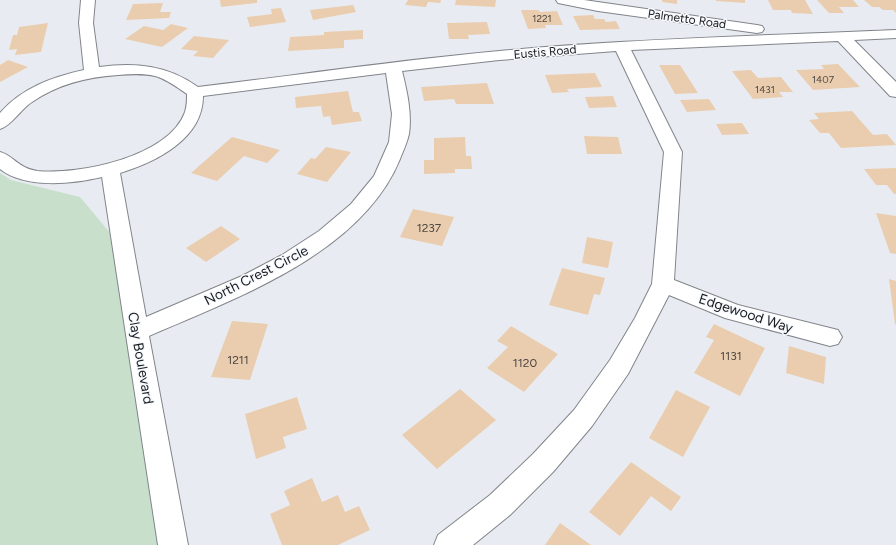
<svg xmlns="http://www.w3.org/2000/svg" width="896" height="545" font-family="Figtree,sans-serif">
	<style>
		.green { fill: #c8dfcc }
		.building { fill: #eacdaf }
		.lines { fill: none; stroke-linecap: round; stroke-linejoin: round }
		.minor-casing { stroke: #81858a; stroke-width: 2 }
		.minor { fill: #fff; fill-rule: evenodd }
		.labels { text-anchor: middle; stroke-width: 3; stroke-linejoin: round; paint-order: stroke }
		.far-number-label { font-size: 10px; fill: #4d4842 }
		.far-street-label { font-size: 12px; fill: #191b1d; stroke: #f6f9fe }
		.number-label { font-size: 12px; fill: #4d4842 }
		.street-label { font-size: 14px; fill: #191b1d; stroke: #f6f9fe }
	</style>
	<rect width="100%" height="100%" fill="#e8ecf2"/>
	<!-- green -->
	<path class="green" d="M0 173 11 180 80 197 116 240 175 545H0Z"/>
	<!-- building -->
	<g class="building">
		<path d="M220 0H257V3L221 7Z"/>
		<path d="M408 0H441L440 3 428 2 426 7 405 5Z"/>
		<path d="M456 0H496L495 7 455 5Z"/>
		<path d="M662 0H677V4L662 2Z"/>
		<path d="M716 0H745V3L716 1Z"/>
		<path d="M768 0H805L813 14 792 13 791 10H773Z"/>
		<path d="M817 0H853L859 7H839L844 13H829Z"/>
		<path d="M864 0H896V13L893 10H883L879 7H872Z"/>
		<path d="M163 3 160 12H171L169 18 126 20 133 4Z"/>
		<path d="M353 5 356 12 313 20 310 10Z"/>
		<path d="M281 8 286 22 250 27 247 17 272 14 271 9Z"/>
		<path d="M521 10H538L540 12 557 11 563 25H545L546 28 528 29Z"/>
		<path d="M593 15 595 19H604L606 22 616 21 620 29 580 30 573 16Z"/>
		<path d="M487 22 490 34 468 35 469 39H449L447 23Z"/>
		<path d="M48 23 41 52 15 55 17 49 9 50 13 35H17L19 27Z"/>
		<path d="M171 24 188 28 162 47 125 39 144 26 163 30Z"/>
		<path d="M363 30V39L344 40V48L288 51 290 37 324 35V32Z"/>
		<path d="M194 36 229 40 213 58 193 56 198 51 181 49Z"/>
		<path d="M8 60 28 67 0 82V65Z"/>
		<path d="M838 64 860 87 813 90 796 70 824 69 821 65Z"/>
		<path d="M659 65H680L698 93 675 94Z"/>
		<path d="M751 70 758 78 781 77 793 92H779L783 97 753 99 732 71Z"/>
		<path d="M595 73 602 87 567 89 569 92 552 93 545 75Z"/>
		<path d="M487 83 494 104H456L454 99 424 101 421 87Z"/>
		<path d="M348 91 353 112H359L362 121 332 125 330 116 323 117 321 106 296 108 295 97Z"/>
		<path d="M613 96 617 107 589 108 585 97Z"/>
		<path d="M709 99 716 110 687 112 680 100Z"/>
		<path d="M852 111 873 135 887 134 896 145 841 148 829 133H820L809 120 819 119 814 113Z"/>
		<path d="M742 123 749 134 722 135 716 124Z"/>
		<path d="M584 136 618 137 622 154H587Z"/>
		<path d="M232 137 280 150 267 163 244 156 217 181 191 173Z"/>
		<path d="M465 137 466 156H471L472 169H455V173L424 174V160H434V138Z"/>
		<path d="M326 147 351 152 327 182 297 174 311 158 315 159Z"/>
		<path d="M896 168V194H894L887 185H876L864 169Z"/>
		<path d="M413 209 454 217 442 246 400 237Z"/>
		<path d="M876 213 896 216V254L890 253Z"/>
		<path d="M221 226 240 239 206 262 186 248Z"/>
		<path d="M587 237 613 242 608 268 582 263Z"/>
		<path d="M562 268 605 278 600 295 594 294 588 315 549 305Z"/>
		<path d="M889 279 896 281V325L895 324Z"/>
		<path d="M232 321 268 324 250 380 211 377Z"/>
		<path d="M714 324 765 348 740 396 694 373 714 340 706 337Z"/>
		<path d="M511 326 558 354 524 392 487 368 508 347 497 341Z"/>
		<path d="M789 346 826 357 824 384 786 373Z"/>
		<path d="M460 389 496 420 437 469 402 435Z"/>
		<path d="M676 390 710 407 683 457 649 438Z"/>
		<path d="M297 397 307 429 283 437 286 448 256 459 245 414Z"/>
		<path d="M631 462 681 497 671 511 651 496 620 536 589 512Z"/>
		<path d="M312 478 322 502 338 495 345 512 359 506 370 530 338 545H282L270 514 290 505 284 491Z"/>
		<path d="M560 523 591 545H545Z"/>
	</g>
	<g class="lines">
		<defs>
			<g id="minor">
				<path d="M81 0H95L93 23 99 67C135 62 168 65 198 87 314 73 429 56 545 47 661 38 779 35 896 30V38L854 40 896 82V97L890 96 838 41 631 50 682 152 674 280 738 305 838 330 842 337 838 344 830 346 725 318 669 295 628 374 592 426 553 472 510 515 473 545H434L438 535 490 495 533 454 574 410 610 360 635 318 652 284 664 152 616 51 499 60 402 71C407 91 412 113 409 134 407 143 403 151 400 159 361 254 236 298 149 336L188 545H158L102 177C72 184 25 189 0 169V152C14 156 18 168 37 171 79 175 169 157 185 112 187 106 187 100 187 94 177 87 166 79 155 76 143 73 130 74 118 75 87 77 58 84 32 102 21 109 11 126 0 129V113C22 88 52 77 84 70L79 23ZM386 73 392 114 389 142 374 176 351 204 319 231 282 255 242 276 146 317 120 173C156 162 203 139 203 96Z"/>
				<path d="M556 0H584L757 25 762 26 764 29 762 32 757 33 598 11 558 3Z"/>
			</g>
		</defs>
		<!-- minor casing -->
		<use href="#minor" class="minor-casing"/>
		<!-- minor -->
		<use href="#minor" class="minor"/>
	</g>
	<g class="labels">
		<!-- far-number labels -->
		<g class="far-number-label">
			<text x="542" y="22">1221</text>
			<text x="823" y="83">1407</text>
			<text x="765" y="93">1431</text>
		</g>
		<!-- far-street labels -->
		<g class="far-street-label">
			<text transform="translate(687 19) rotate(8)" y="4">Palmetto Road</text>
			<text transform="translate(545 52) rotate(-5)" y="4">Eustis Road</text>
		</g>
		<!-- number labels -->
		<g class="number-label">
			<text x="429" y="232">1237</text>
			<text x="731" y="360">1131</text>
			<text x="238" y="364">1211</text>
			<text x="525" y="367">1120</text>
		</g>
		<!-- street labels -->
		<g class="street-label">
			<text transform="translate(256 275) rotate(-27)" y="5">North Crest Circle</text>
			<text transform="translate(746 313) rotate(18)" y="5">Edgewood Way</text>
			<text transform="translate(141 358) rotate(80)" y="5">Clay Boulevard</text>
		</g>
	</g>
</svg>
